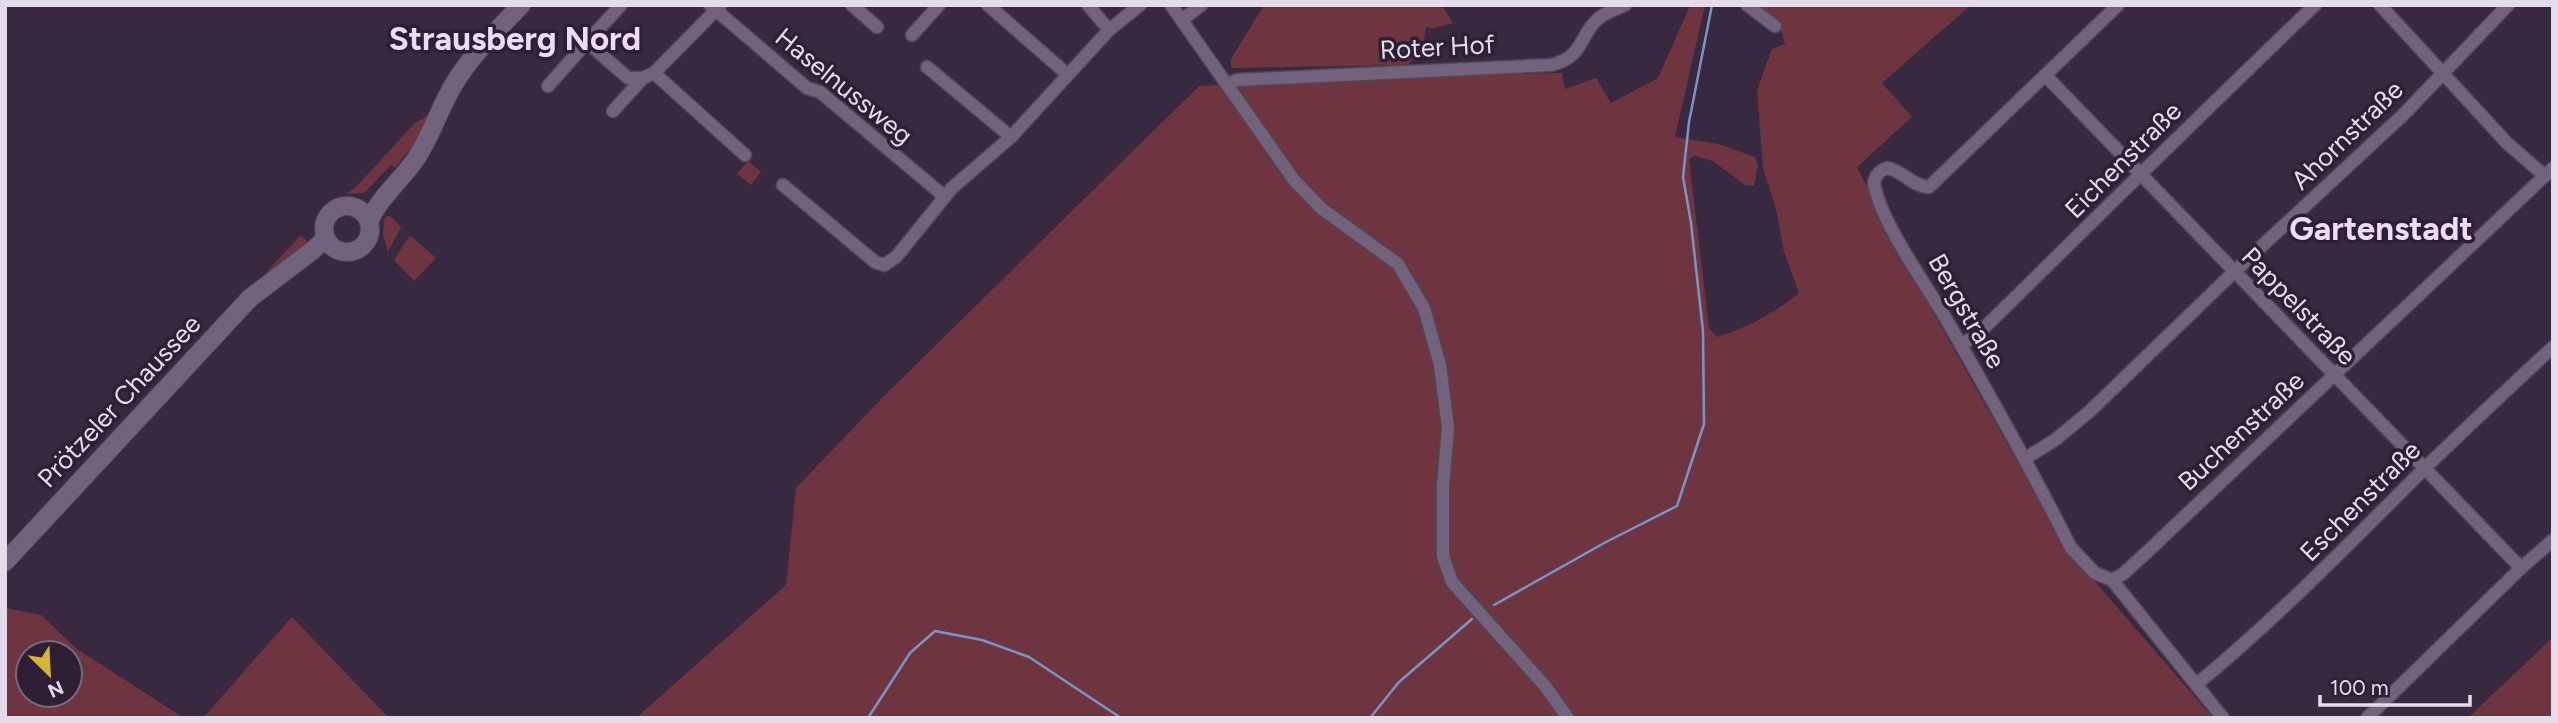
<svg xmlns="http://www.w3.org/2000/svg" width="2558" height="723" font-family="Figtree,sans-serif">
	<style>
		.green { fill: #6e343f; fill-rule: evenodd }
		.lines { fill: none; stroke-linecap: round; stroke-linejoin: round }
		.stream { stroke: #7995c5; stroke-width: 2.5 }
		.street-casing { stroke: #524659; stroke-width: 15 }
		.secondary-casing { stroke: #524659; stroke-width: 20 }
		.street { stroke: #72627c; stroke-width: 12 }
		.secondary { stroke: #72627c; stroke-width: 18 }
		.labels { text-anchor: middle; stroke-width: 7; stroke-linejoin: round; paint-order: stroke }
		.street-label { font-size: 26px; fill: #e5dceb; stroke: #2e1f35 }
		.district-label { font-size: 33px; font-weight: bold; fill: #eddbf8; stroke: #2e1f35 }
	</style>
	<rect width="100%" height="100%" fill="#382940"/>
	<!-- green -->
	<g class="green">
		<path d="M1264 5H1442L1453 23 1434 28 1426 27C1425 43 1418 53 1408 65L1231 68V59Z"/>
		<path d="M1695 5H1705L1675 137 1719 144 1755 157 1758 165 1754 186 1745 185 1713 161 1694 156 1689 159 1709 328 1717 337C1745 329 1776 312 1799 293L1784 252 1776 209 1763 168 1757 90 1772 49 1785 44 1779 24 1755 5H1971L1882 83 1912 117 1857 167 1883 218 1881 220 2066 548 2213 718H636L786 585 796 488 884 396 1199 86 1405 76 1562 73 1565 89 1596 78 1611 103 1658 78 1689 8Z"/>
		<path d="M431 113 417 140 395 168 391 165 364 193 345 194 355 188 415 123Z"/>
		<path d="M748 161 761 172 751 185 737 174Z"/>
		<path d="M387 216H390L401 227 388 252 383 235 384 219Z"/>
		<path d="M410 235 436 258 414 281 394 260Z"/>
		<path d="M302 236 312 247 264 283 268 270 299 237Z"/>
		<path d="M5 608 41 615 77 649 184 718H5ZM28 653H70V695H28Z"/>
		<path d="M292 617 389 718H203Z"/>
		<path d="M2553 637V718H2468Z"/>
	</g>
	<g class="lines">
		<!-- stream -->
		<g class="stream">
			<path d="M1494 605 1606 542 1677 506 1704 424 1703 331 1691 223 1683 177 1689 122 1712 5"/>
			<path d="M868 718 910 653 935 631 982 640 1029 657 1121 718"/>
			<path d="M1370 718 1399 682 1472 619"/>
		</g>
		<defs>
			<g id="street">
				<path d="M621 5 587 42 628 78H643"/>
				<path d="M710 5 807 88 820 92 944 196"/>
				<path d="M852 5 877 27"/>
				<path d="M988 5 1067 74"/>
				<path d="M1088 5 1109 30"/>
				<path d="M1171 5 1294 180 1322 209 1398 264 1424 308 1440 365 1448 428 1443 486V556L1452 582 1545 686 1568 718"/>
				<path d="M1747 5 1775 26"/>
				<path d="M2118 5 1929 187C1913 187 1902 170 1887 168 1878 171 1872 179 1875 188 1884 227 1925 283 1946 319 1989 394 2032 470 2071 548L2095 573 2112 580 2223 718"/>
				<path d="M2380 5 2507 143 2545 176"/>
				<path d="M1182 20 1201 5"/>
				<path d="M912 35 939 5"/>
				<path d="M927 67 1011 137"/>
				<path d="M654 73 745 155"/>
				<path d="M2045 75 2521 568"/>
				<path d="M1228 84 1237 80 1551 65C1585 57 1579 34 1599 18 1606 12 1617 9 1625 5"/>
				<path d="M548 86 587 42"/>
				<path d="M613 111 643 78 654 73 720 6"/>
				<path d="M783 185 875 262 884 265 896 257 952 188 1011 137 1109 30 1140 5"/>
				<path d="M1961 345 1980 332C2091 223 2202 113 2315 5"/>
				<path d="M2024 459 2055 440 2090 411 2234 272 2403 115 2508 5"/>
				<path d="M2112 580 2123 574 2146 553 2553 168"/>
				<path d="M2197 684C2278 617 2351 542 2425 468 2467 427 2510 387 2553 347"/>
				<path d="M2367 718 2521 568 2553 540"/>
			</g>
			<g id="secondary">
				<circle cx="347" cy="229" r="23"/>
				<path d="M369 222C379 197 403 179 417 157 432 134 440 107 454 84 472 54 498 30 521 5"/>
				<path d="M5 562 250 298 313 250 326 238"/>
			</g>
		</defs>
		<!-- street casing -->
		<use href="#street" class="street-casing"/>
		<!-- secondary casing -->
		<use href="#secondary" class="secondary-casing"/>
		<!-- street -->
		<use href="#street" class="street"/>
		<!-- secondary -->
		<use href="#secondary" class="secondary"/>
	</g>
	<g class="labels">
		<!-- street labels -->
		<g class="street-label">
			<text transform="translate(1437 47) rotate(-3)" y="9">Roter Hof</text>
			<text transform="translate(844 86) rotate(39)" y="9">Haselnussweg</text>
			<text transform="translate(2347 135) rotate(-44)" y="9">Ahornstraße</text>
			<text transform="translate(2123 160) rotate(-45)" y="9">Eichenstraße</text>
			<text transform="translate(2299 306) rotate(46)" y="9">Pappelstraße</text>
			<text transform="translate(1967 311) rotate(60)" y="9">Bergstraße</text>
			<text transform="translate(119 401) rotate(-47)" y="9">Prötzeler Chaussee</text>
			<text transform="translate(2241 431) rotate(-43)" y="9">Buchenstraße</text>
			<text transform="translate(2360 501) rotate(-45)" y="9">Eschenstraße</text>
		</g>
		<!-- district labels -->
		<g class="district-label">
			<text x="515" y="50">Strausberg Nord</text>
			<text x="2381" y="240">Gartenstadt</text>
		</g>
	</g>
	<!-- border -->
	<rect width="2558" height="723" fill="none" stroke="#e5dceb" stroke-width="14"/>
	<!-- north arrow -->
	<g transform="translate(49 674) rotate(156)"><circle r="33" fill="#2e1f35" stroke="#776b7e" stroke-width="2"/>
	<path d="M0-5L12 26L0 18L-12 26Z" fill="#d6b534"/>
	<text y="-10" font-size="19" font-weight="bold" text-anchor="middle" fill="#e5dceb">N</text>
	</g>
	<!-- scale -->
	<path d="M2320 695v10h150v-10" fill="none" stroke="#e5dceb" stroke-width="3.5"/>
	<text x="2330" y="695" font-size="21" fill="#e5dceb" stroke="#2e1f35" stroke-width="5" paint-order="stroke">100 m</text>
</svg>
